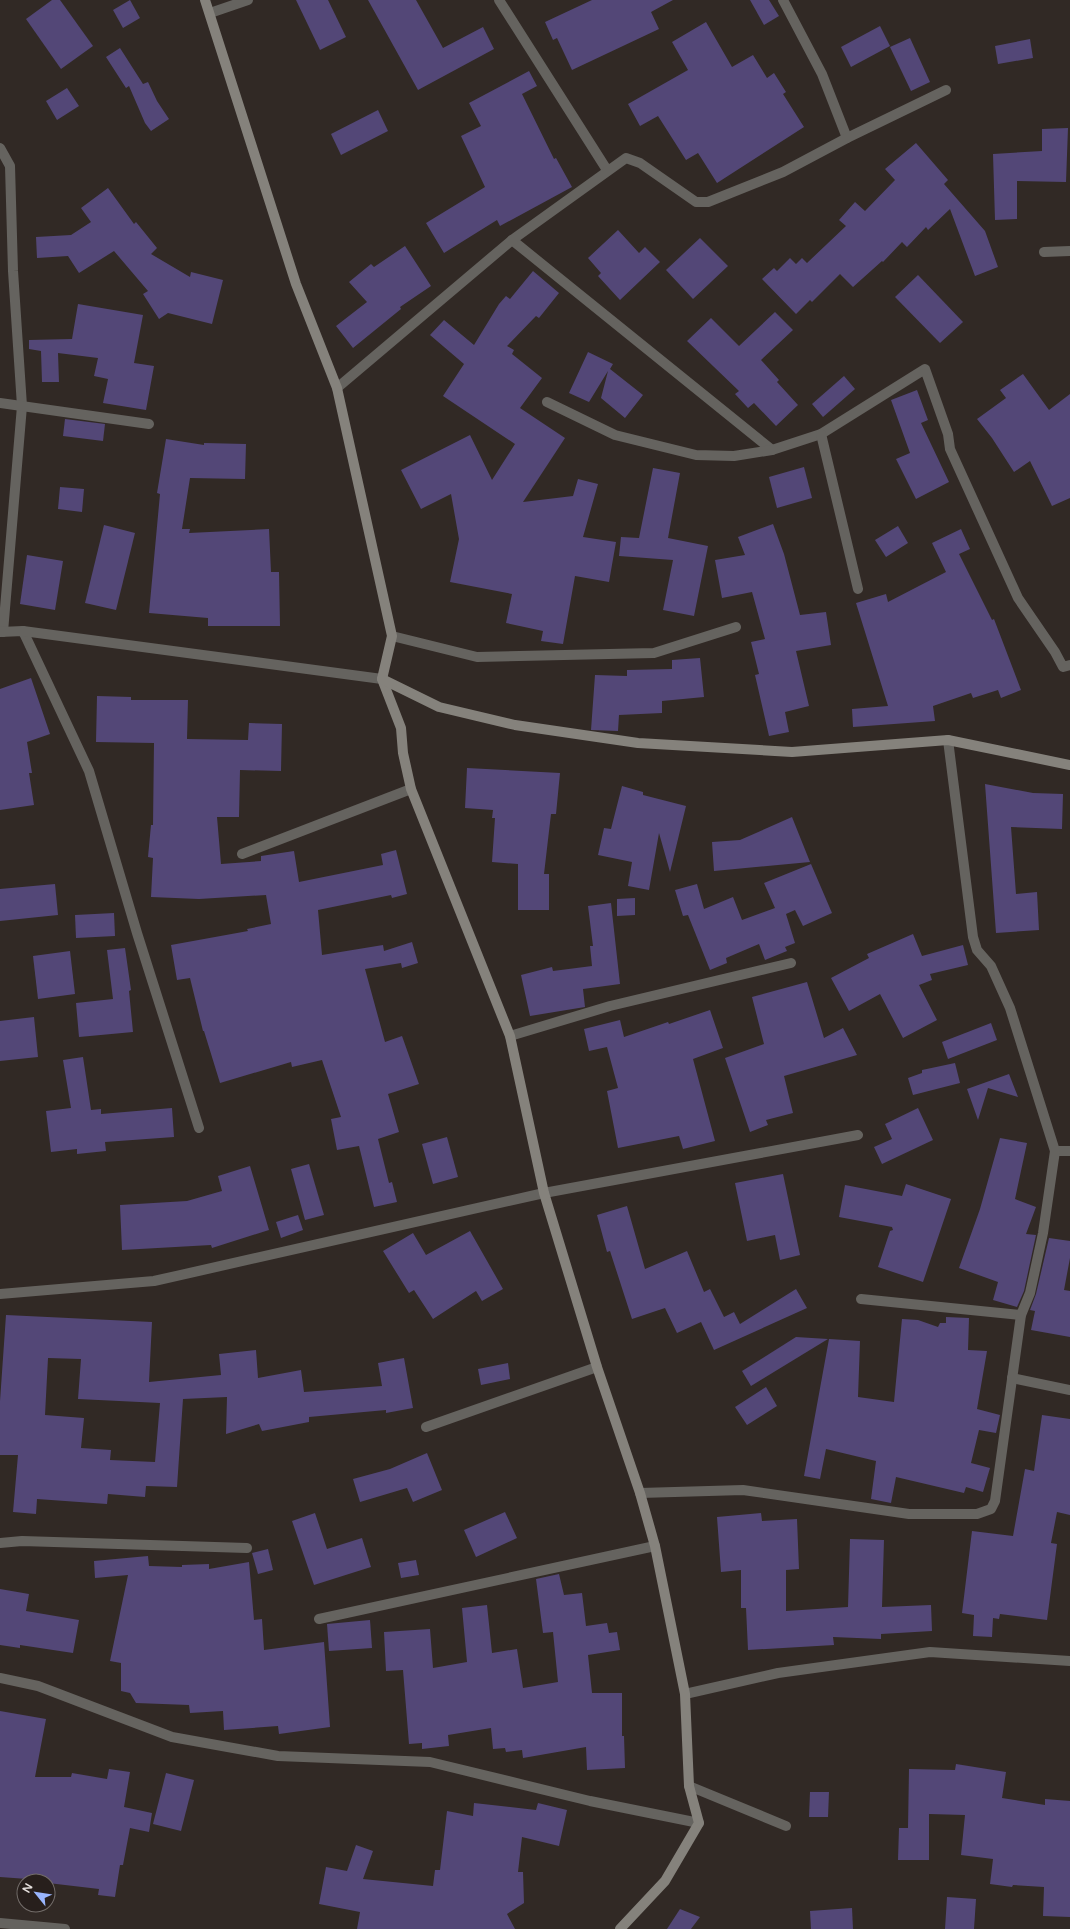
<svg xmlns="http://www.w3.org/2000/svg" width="1070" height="1929" font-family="'Varela Round',sans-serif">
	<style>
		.building { fill: #534777; fill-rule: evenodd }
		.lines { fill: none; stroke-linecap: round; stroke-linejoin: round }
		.street { stroke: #65635f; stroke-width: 10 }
		.secondary { stroke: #85827c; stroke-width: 10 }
	</style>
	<rect width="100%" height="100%" fill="#312925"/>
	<!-- building -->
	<g class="building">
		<path d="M52 0H60L93 46 61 69 26 19Z"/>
		<path d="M130 0 140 18 123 28 113 10Z"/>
		<path d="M296 0H328L346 37 320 50Z"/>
		<path d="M368 0H416L443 48 483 27 494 49 418 90Z"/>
		<path d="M592 0H673L651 12 659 29 572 70 557 38 553 40 545 22Z"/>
		<path d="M750 0H769L779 16 764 25Z"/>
		<path d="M706 22 732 67 753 55 767 78 774 73 786 92 783 94 804 127 717 183 698 153 686 160 658 116 640 126 628 104 688 70 672 42Z"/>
		<path d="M880 26 890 46 851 67 841 47Z"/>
		<path d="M910 38 930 82 911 91 890 47Z"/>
		<path d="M1030 39 1033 58 998 64 995 46Z"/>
		<path d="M120 48 143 84 148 82 157 101 169 119 151 131 145 123 129 86 126 88 106 57Z"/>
		<path d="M529 71 537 86 522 94 554 159 556 158 572 187 500 226 497 220 444 253 426 223 485 187 461 136 481 126 469 103Z"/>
		<path d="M67 88 79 106 57 120 46 101Z"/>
		<path d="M378 110 388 131 341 155 331 134Z"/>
		<path d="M1068 128 1066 182 1017 181V219L995 220 993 154 1042 151V129Z"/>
		<path d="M916 143 948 180 944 184 985 231 998 267 975 276 950 209 928 230 926 227 907 247 902 242 883 262 882 261 853 287 840 274 812 302 810 300 796 314 762 279 774 268 777 271 790 258 796 264 802 258 807 263 846 226 839 220 855 202 865 211 895 180 885 169Z"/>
		<path d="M108 188 134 224 136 222 157 248 151 254 190 277 191 272 223 280 212 324 168 313 159 319 143 294 148 291 114 251 79 273 68 256 37 258 36 237 71 235 91 222 81 208Z"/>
		<path d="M618 230 639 253 645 247 660 262 620 300 598 276 601 273 588 258Z"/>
		<path d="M700 238 728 266 693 299 666 270Z"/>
		<path d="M405 246 431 286 400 307 401 309 353 348 336 326 367 302 349 282 371 264 374 267Z"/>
		<path d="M533 271 559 293 539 318 536 316 507 346 514 350 512 354 542 378 520 408 565 438 523 502 573 496 578 479 598 484 583 537 616 542 609 582 575 576 563 644 541 641 543 631 506 623 512 594 450 582 459 539 451 494 421 509 401 470 470 435 492 480 515 444 443 396 464 364 430 335 444 320 474 345 499 304 506 296 510 299Z"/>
		<path d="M918 275 963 322 940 343 895 297Z"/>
		<path d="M78 304 143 315 134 363 154 366 146 410 103 403 108 379 94 376 98 358 58 353 59 382H42L41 351 29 349V340L72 339Z"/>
		<path d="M775 312 793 330 761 360 779 380 777 382 798 405 776 426 754 403 748 408 735 394 739 391 687 341 711 318 739 346Z"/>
		<path d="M588 352 613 364 610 369 643 395 625 418 601 398 608 371 589 402 569 393Z"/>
		<path d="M1023 374 1049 410 1070 394V498L1052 506 1030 461 1014 472 992 438 977 419 1006 398 1000 390Z"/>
		<path d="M844 376 855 389 823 417 812 404Z"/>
		<path d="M917 390 928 420 921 423 949 482 916 499 896 459 910 453 891 400Z"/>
		<path d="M65 419 105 424 103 441 63 436Z"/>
		<path d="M166 439 204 445V443L246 444 245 479 190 478 182 529H190L189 533 269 529 271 572H279L280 626H208V618L149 613 160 494 157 493Z"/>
		<path d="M804 467 812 498 777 508 769 477Z"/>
		<path d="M653 468 680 473 668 538 708 546 694 616 663 610 673 560 619 556 621 537 639 538Z"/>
		<path d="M60 487 84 489 82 512 58 509Z"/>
		<path d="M773 524 784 554 800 615 826 612 831 645 796 651 809 706 785 712 789 732 769 736 755 675 759 674 751 642 765 639 752 592 722 598 715 560 745 555 738 537Z"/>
		<path d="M104 525 135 533 116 610 85 603Z"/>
		<path d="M898 526 908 543 886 557 875 540Z"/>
		<path d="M961 529 970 549 959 554 992 620 994 619 1021 690 1001 698 998 690 973 698 971 693 933 706 935 721 853 727 852 709 888 706 856 603 886 594 888 602 946 572 932 543Z"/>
		<path d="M27 555 63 561 55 610 20 604Z"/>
		<path d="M700 658 704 697 662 701V713L619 715 618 731 591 730 595 675 627 676V670L672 669V660Z"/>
		<path d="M31 678 50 734 27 742 32 773H29L34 805 0 810V689Z"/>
		<path d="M97 696 131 697V700H188L187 739 248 740 249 723 282 724 281 771 240 770 239 817H217L221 864 261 861V856L294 851 299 882 383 865 381 854 396 850 407 894 392 898 391 895 318 910 322 955 383 945 384 951 412 942 418 963 402 968 401 963 365 969 385 1042 402 1036 419 1084 388 1094 399 1132 378 1139 389 1183 392 1182 397 1202 374 1207 359 1146 337 1150 331 1119 341 1117 322 1060 292 1067 291 1062 220 1083 204 1031H203L190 978 177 980 171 945 248 931 247 929 271 924 266 895 199 899 151 897 153 858 148 857 151 825H153L154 743 96 742Z"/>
		<path d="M467 768 560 773 556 814H551L544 874H549V910H518V864L492 862 495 818H492L493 810 465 808Z"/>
		<path d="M985 784 1033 793 1063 794 1062 829 1011 827 1016 894 1037 892 1039 930 996 933Z"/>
		<path d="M622 786 643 792V795L686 806 670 872 659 833 649 890 628 886 632 862 598 855 604 828 611 829Z"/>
		<path d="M792 817 810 862 714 871 712 842 740 840Z"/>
		<path d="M811 864 832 913 803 926 795 910 786 914 795 943 785 947 787 951 765 960 759 944 726 958 727 963 710 970 688 915 683 916 675 890 697 884 704 909 733 897 742 920 775 908 764 883Z"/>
		<path d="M55 884 58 915 0 921V889Z"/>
		<path d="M635 898V915L617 916V899Z"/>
		<path d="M611 903 620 984 583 989 585 1007 530 1016 521 975 552 967 553 971 592 966 590 946H593L588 906Z"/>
		<path d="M114 913 115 936 76 938 75 915Z"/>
		<path d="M913 934 922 956 963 945 968 965 930 974 932 980 919 985 937 1020 903 1038 880 994 849 1011 831 978 869 958 867 954Z"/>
		<path d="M125 948 131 990 129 991 133 1032 79 1037 76 1003 113 999 107 950Z"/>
		<path d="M70 951 75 994 38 999 33 956Z"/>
		<path d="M807 982 824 1038 843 1028 857 1055 784 1076 793 1113 766 1120 768 1125 750 1132 725 1058 764 1044 752 997Z"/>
		<path d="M710 1010 723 1048 693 1059 715 1141 683 1149 679 1136 618 1148 607 1091 618 1088 607 1047 589 1051 584 1029 620 1020 624 1037 668 1022 669 1024Z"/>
		<path d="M34 1017 38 1057 0 1061V1021Z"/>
		<path d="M991 1023 997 1040 948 1059 942 1042Z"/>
		<path d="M83 1057 91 1110 101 1109V1114L172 1108 174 1137 105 1142 106 1151 77 1154V1149L51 1152 46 1111 71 1108 63 1060Z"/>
		<path d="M955 1063 960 1083 913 1095 908 1078 922 1073V1070Z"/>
		<path d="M1009 1074 1018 1097 988 1088 978 1120 967 1089Z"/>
		<path d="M918 1108 933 1140 882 1164 874 1147 892 1139 885 1124Z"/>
		<path d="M447 1137 458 1177 433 1184 422 1144Z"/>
		<path d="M1000 1138 1027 1143 1015 1199 1036 1207 1026 1234 1036 1235 1024 1291 1017 1307 993 1300 998 1282 959 1268 980 1209Z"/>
		<path d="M309 1164 324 1215 305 1220 291 1169Z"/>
		<path d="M250 1166 269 1230 212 1248 211 1245 122 1250 120 1205 187 1201 222 1191 218 1176Z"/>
		<path d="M783 1174 800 1255 780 1260 775 1235 747 1241 735 1183Z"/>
		<path d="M906 1184 951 1199 923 1282 878 1267 890 1231 893 1230 892 1227 839 1217 845 1185 902 1196Z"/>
		<path d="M627 1206 645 1269 687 1251 704 1292 710 1289 724 1317 734 1312 740 1324 796 1289 807 1308 714 1350 701 1322 677 1333 665 1308 632 1319 610 1251 607 1252 597 1215Z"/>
		<path d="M298 1215 303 1230 281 1238 276 1222Z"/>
		<path d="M470 1231 503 1289 482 1301 476 1291 433 1319 414 1290 409 1293 383 1251 413 1233 426 1255Z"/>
		<path d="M1049 1238 1070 1241V1258L1064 1290 1070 1291V1337L1031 1330 1035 1311 1030 1310 1036 1294Z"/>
		<path d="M6 1315 152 1322 149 1382 221 1375 219 1354 256 1350 258 1378 301 1370 304 1392 382 1386 378 1363 404 1358 413 1408 386 1413V1410L309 1417V1422L262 1431 259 1424 226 1434 227 1397 183 1399 177 1487 146 1486 145 1497 108 1494 107 1504 37 1499 36 1514 13 1512 18 1455H0V1401ZM48 1358 81 1359 78 1399 160 1403 155 1462 110 1460 111 1450 81 1448 84 1418 45 1415Z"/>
		<path d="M946 1317 969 1318 968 1350 987 1351 977 1409 1000 1415 996 1433 979 1430 971 1463 990 1468 983 1492 966 1487 964 1493 896 1477 891 1503 871 1499 876 1461 826 1449 820 1479 804 1476 829 1339 860 1341 858 1397 894 1402 902 1319 918 1320 938 1327 940 1323H946Z"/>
		<path d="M796 1337 828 1339 751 1386 742 1371Z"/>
		<path d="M508 1363 510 1379 481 1385 478 1369Z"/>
		<path d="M766 1387 777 1406 747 1425 735 1407Z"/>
		<path d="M1042 1415 1070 1419V1515L1057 1512 1051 1543 1057 1544 1047 1620 1000 1614 999 1619 993 1618 992 1637 973 1636 974 1615 962 1613 972 1531 1013 1536 1025 1469 1034 1471Z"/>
		<path d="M427 1453 442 1490 413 1502 407 1488 360 1502 353 1479 390 1469Z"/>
		<path d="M505 1512 517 1538 476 1557 464 1530Z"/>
		<path d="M315 1513 327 1549 362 1538 371 1567 314 1585 292 1521Z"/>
		<path d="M761 1513 762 1521 797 1519 799 1569 786 1570V1611L848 1607 850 1539 884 1540 882 1607 931 1605 932 1631 881 1634V1639L833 1637 834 1645 748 1650 746 1608H741V1570L721 1572 717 1517Z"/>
		<path d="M268 1549 273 1570 258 1574 252 1553Z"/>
		<path d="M148 1556 149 1566 182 1567V1565L209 1564V1569L249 1562 254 1620 262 1619 264 1650 324 1642 330 1727 279 1734 278 1726 224 1730 223 1711 190 1713 189 1705 136 1703 130 1693 121 1691V1663L110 1661 128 1575 95 1578 94 1561Z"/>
		<path d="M416 1560 419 1575 401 1578 398 1563Z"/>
		<path d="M559 1574 564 1595 582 1593 586 1626 607 1623 609 1633 617 1632 620 1650 588 1655 592 1693H622V1736H624L625 1768 587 1770 586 1747 523 1758 522 1750 506 1752 505 1748 493 1749 491 1728 448 1735 449 1746 422 1749V1743L409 1744 403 1670 386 1671 384 1632 430 1629 433 1668 467 1662 462 1608 487 1605 492 1653 517 1649 523 1688 558 1682 553 1632 543 1633 536 1579Z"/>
		<path d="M0 1589 29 1594 26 1611 79 1620 73 1653 20 1645V1648L0 1645Z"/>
		<path d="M370 1620 372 1648 329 1651 327 1624Z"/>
		<path d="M0 1711 46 1719 35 1777H71L72 1773 107 1779 109 1769 130 1772 124 1807 152 1813 149 1832 130 1828 123 1865H120L115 1897 98 1895 99 1889 48 1883V1881L41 1880 0 1877Z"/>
		<path d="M956 1764 1006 1772 1002 1798 1045 1805V1799L1070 1801V1917L1043 1916 1044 1887 1013 1885 1012 1887 990 1884 993 1859 961 1855 965 1815 929 1814V1860H898L899 1828H908L909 1769 955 1770Z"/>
		<path d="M166 1773 194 1780 181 1831 153 1824Z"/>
		<path d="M810 1792H829L828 1817H809Z"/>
		<path d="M474 1803 536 1810 538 1803 567 1810 559 1846 522 1837 518 1872H523L524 1903 507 1914 515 1929H357L360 1912 319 1904 326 1867 347 1871 356 1845 373 1851 363 1879 433 1886 435 1870H440L447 1811 473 1816Z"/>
		<path d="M947 1897 976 1899 974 1929H945Z"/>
		<path d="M852 1908 853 1929H811L810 1911Z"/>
		<path d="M680 1909 700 1917 691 1929H667Z"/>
	</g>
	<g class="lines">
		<!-- street -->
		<g class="street">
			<path d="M499 0 607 170"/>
			<path d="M783 0 822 74 847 138"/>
			<path d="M210 13 248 0"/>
			<path d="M0 148 10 166 13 271 22 406 3 632"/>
			<path d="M512 240 772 450"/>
			<path d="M1044 252 1070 251"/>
			<path d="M337 388 512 240 626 158 640 163 696 202H708L783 172 847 138 946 90"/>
			<path d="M547 402 615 435 696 455 734 456 772 450 821 434 925 369 948 434 950 449 1018 598 1055 652 1063 667 1070 665"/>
			<path d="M0 403 149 424"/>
			<path d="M821 434 858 589"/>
			<path d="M23 631 89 771 137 933 199 1128"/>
			<path d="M0 632 23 631 382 679"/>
			<path d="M392 636 477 657 654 653 736 627"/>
			<path d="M242 854 411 789"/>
			<path d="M510 1036 610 1006 791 963"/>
			<path d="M1055 1151H1070"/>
			<path d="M0 1294 154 1281 544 1193 858 1135"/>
			<path d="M861 1299 1021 1315"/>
			<path d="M1012 1378 1070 1390"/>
			<path d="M426 1427 597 1367"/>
			<path d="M640 1493 743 1490 909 1514H977L991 1509 995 1501 1021 1315 1030 1293 1043 1233 1055 1151 1010 1008 991 966 977 950 973 937 948 740"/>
			<path d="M0 1543 22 1541 247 1548"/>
			<path d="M319 1619 655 1546"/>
			<path d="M0 1678 38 1686 172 1737 278 1756 430 1762 590 1801 699 1823"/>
			<path d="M685 1694 778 1673 930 1652 1070 1661"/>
			<path d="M689 1786 786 1826"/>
			<path d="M0 1923 65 1929"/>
		</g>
		<!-- secondary -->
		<g class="secondary">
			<path d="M205 0 296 284 337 388 392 636 382 679 401 728 403 753 411 789 510 1036 544 1193 597 1367 640 1493 655 1546 685 1694 689 1786 699 1823 665 1881 620 1929"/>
			<path d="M382 679 439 707 515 725 638 743 792 752 948 740 1070 765"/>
		</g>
	</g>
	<!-- north arrow -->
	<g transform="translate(36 1893) rotate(300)"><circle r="19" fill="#271f1c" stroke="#736d6a"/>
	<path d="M0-3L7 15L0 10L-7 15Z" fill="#99b5fd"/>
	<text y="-6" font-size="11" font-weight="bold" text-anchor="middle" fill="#e6e1de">N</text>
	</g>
</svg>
